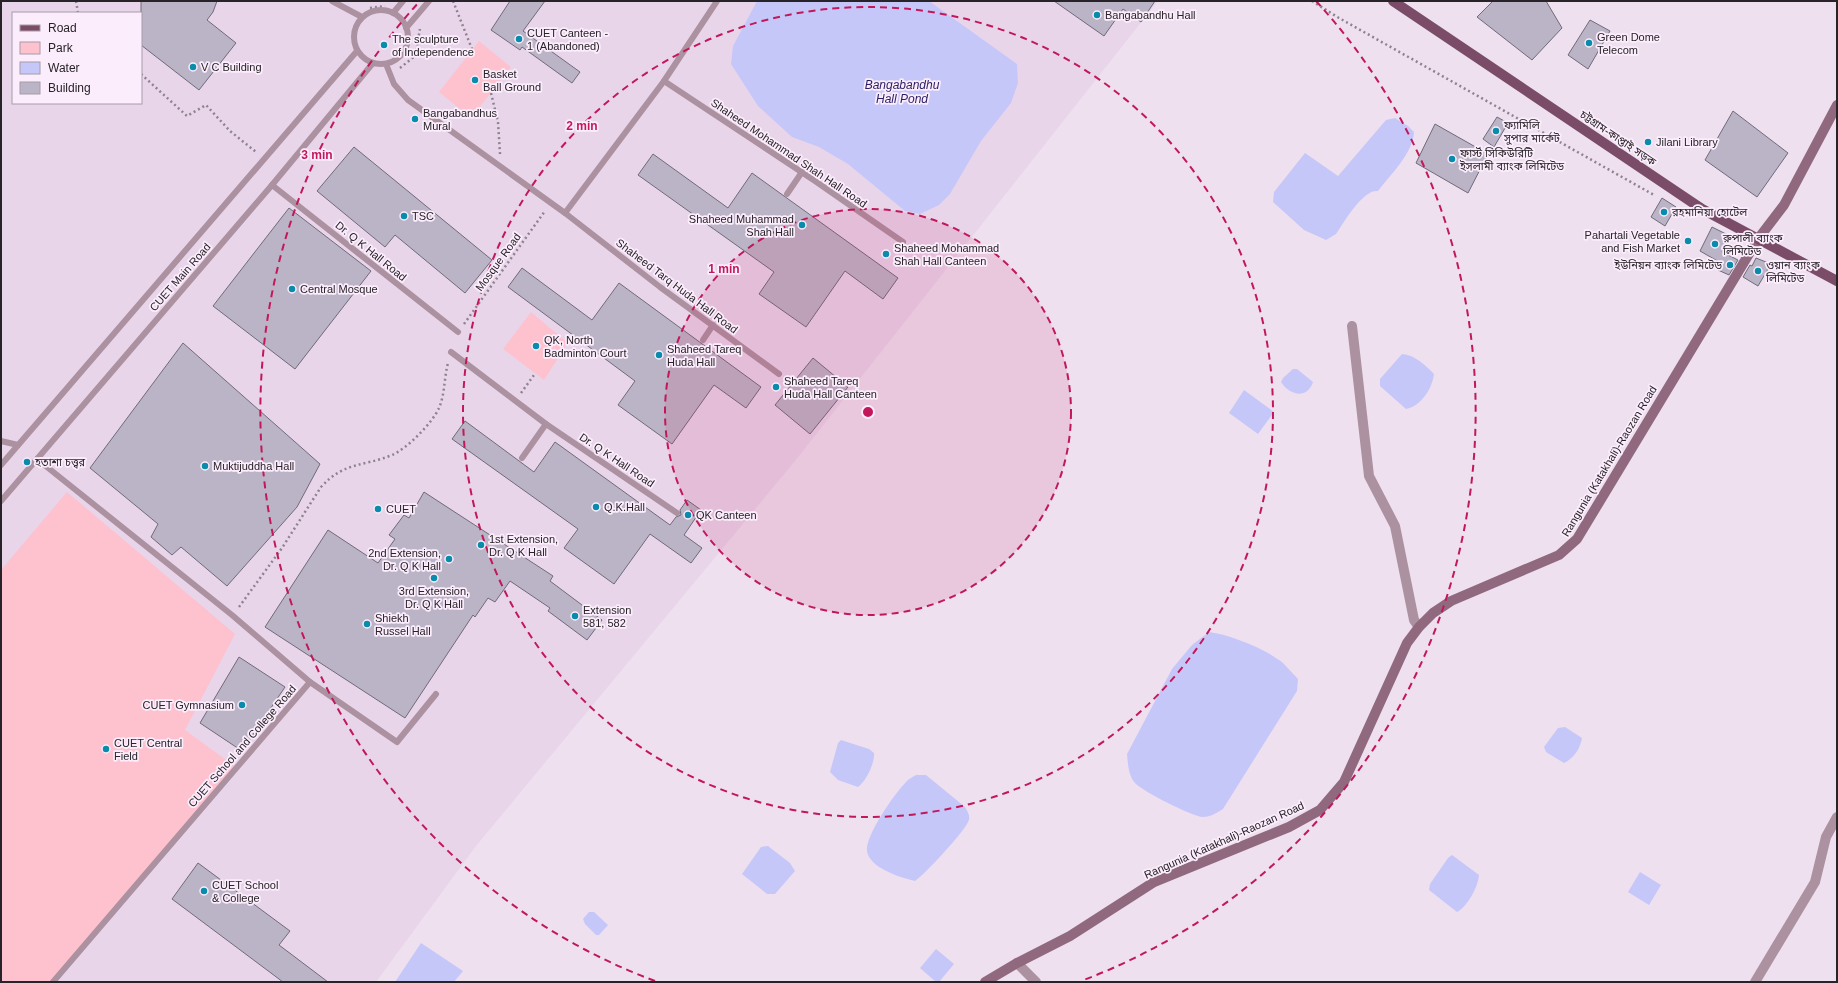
<svg xmlns="http://www.w3.org/2000/svg" width="1838" height="983" font-family="Arial,'Noto Sans Bengali',sans-serif">
	<style>
		.built { fill: #e9d5ea; fill-rule: evenodd }
		.green { fill: #fec1ce }
		.water { fill: #c6c7f9 }
		.building { fill: #bbb4c6; stroke: #706a7a }
		.lines { fill: none; stroke-linecap: round; stroke-linejoin: round }
		.path { stroke: #8d838e; stroke-width: 2.5; stroke-dasharray: 2 3; stroke-linecap: butt }
		.lane { stroke: #ac91a0; stroke-width: 6 }
		.street { stroke: #ac91a0; stroke-width: 10 }
		.secondary { stroke: #90697f; stroke-width: 10 }
		.primary { stroke: #7a4c67; stroke-width: 10 }
		.ring { fill: none; stroke: #c2185b; stroke-width: 2; stroke-dasharray: 7 5 }
		.poi-dot { fill: #098bac; stroke: #fbedfc; stroke-width: 1.5 }
		.labels { text-anchor: middle; stroke-width: 3.5; stroke-linejoin: round; paint-order: stroke }
		.poi-label { font-size: 11px; fill: #282328; stroke: #fbedfc; text-anchor: start }
		.street-label { font-size: 11px; fill: #282328; stroke: #fbedfc }
		.water-label { font-size: 12px; font-style: italic; fill: #281e63; stroke: #fbedfc }
		.centre { fill: #c2185b; stroke: #fbedfc; stroke-width: 2 }
		.ring-label { font-size: 12px; text-anchor: middle; font-weight: bold; fill: #c2185b; stroke: #fbedfc; stroke-width: 3.5; stroke-linejoin: round; paint-order: stroke }
	</style>
	<rect width="100%" height="100%" fill="#eee0ef"/>
	<!-- built -->
	<path class="built" d="M1 1H1158L795 461 476 846 376 982H1ZM13 13H141V103H13Z"/>
	<!-- green -->
	<g class="green">
		<path d="M479 41 511 67 471 118 439 92Z"/>
		<path d="M531 312 568 343 544 380 503 349Z"/>
		<path d="M67 492 235 634 185 730 237 768 50 982H1V570Z"/>
	</g>
	<!-- water -->
	<g class="water">
		<path d="M757 1H929L1017 64 1018 83 1011 103 981 141 950 194 939 205 920 214 905 211 848 164 819 147 792 137 758 106 731 64 733 46Z"/>
		<path d="M1395 118 1408 126 1414 132C1413 153 1391 174 1378 191 1363 189 1344 222 1336 234L1326 240 1304 230 1273 202 1274 192 1305 153 1338 176 1386 120Z"/>
		<path d="M1402 354C1415 355 1425 365 1434 374 1432 389 1421 406 1406 409L1380 386V379Z"/>
		<path d="M1293 369H1297L1313 382C1307 400 1289 395 1281 382L1283 378Z"/>
		<path d="M1244 390 1274 412 1258 434 1229 413Z"/>
		<path d="M1209 632C1231 635 1266 649 1283 663 1288 668 1293 674 1298 679L1297 691 1223 809C1216 813 1211 817 1203 817 1193 817 1142 791 1135 783 1128 775 1128 763 1127 754L1172 669 1192 645Z"/>
		<path d="M1565 727 1582 738C1580 749 1574 758 1564 763L1546 752 1544 747 1558 728Z"/>
		<path d="M841 740 869 749 874 753C875 763 866 781 858 787L838 780 830 772 838 743Z"/>
		<path d="M916 775H926L965 807C968 812 971 817 968 822 963 833 925 874 915 881 902 878 869 868 867 851 865 836 895 793 906 782 908 779 913 777 916 775Z"/>
		<path d="M768 846 790 863 795 871 775 894H767L742 874 761 847Z"/>
		<path d="M1452 855 1479 875C1478 887 1467 907 1457 912L1429 890 1430 884 1448 858Z"/>
		<path d="M1640 872 1661 885 1649 905 1628 892Z"/>
		<path d="M589 912H594L608 925 599 935H596L585 924 583 919Z"/>
		<path d="M421 943 463 971 454 982H395Z"/>
		<path d="M936 949 954 964 939 982H936L920 968Z"/>
	</g>
	<!-- building -->
	<g class="building">
		<path d="M141 1H217L213 12 207 20 236 43 199 90 141 45Z"/>
		<path d="M510 1H545L523 31 580 72 572 83 522 47 520 50 491 30Z"/>
		<path d="M1054 1H1155L1141 22 1123 9 1104 36Z"/>
		<path d="M1493 1H1546L1562 28 1532 60 1477 17Z"/>
		<path d="M1590 20 1610 31 1588 69 1568 55Z"/>
		<path d="M1733 111 1788 153 1757 197 1705 160Z"/>
		<path d="M1497 117 1508 123 1494 147 1483 139Z"/>
		<path d="M1435 124 1488 154 1468 193 1416 163Z"/>
		<path d="M354 147 492 260 465 293 395 235 385 247 317 191Z"/>
		<path d="M653 154 728 208 752 173 898 278 883 299 845 271 806 327 759 294 774 272 638 175Z"/>
		<path d="M1662 198 1676 207 1665 226 1651 217Z"/>
		<path d="M289 208 371 271 295 369 213 306Z"/>
		<path d="M1712 227 1730 236 1722 252 1738 260 1729 275 1718 270 1721 263 1700 251Z"/>
		<path d="M1756 258 1771 264 1758 286 1743 277 1750 265 1752 266Z"/>
		<path d="M522 268 592 320 619 283 761 387 746 408 714 385 672 444 618 405 635 381 508 287Z"/>
		<path d="M183 343 320 464 297 507 227 586 181 547 172 555 151 537 158 524 90 468Z"/>
		<path d="M813 358 848 387 810 434 775 405Z"/>
		<path d="M465 421 534 472 555 442 670 525 676 517 681 515 680 510 687 500 701 510 684 535 702 548 691 563 650 534 614 584 564 548 578 529 452 439Z"/>
		<path d="M424 492 553 576 550 581 602 620 587 640 548 611 550 608 510 581 495 602 488 598 475 617 473 615 405 718 265 627 328 530 378 563 395 539 389 535 404 515 409 518Z"/>
		<path d="M239 657 285 687 242 751 200 723Z"/>
		<path d="M198 863 290 931 279 945 328 982H283L172 899Z"/>
	</g>
	<g class="lines">
		<!-- path -->
		<g class="path">
			<path d="M76 1 78 13"/>
			<path d="M453 1 472 49"/>
			<path d="M1312 1 1339 18 1654 195"/>
			<path d="M370 8 385 6"/>
			<path d="M400 68 415 56 420 29"/>
			<path d="M141 74 187 116 206 105 230 131 256 152"/>
			<path d="M491 93 498 122 500 154"/>
			<path d="M464 324 545 211"/>
			<path d="M521 393 534 375"/>
			<path d="M239 607 282 548 321 487C345 461 363 467 392 455 407 449 433 422 439 408 445 394 444 378 448 363"/>
		</g>
		<!-- lane -->
		<g class="lane">
			<path d="M332 1 362 17"/>
			<circle cx="381" cy="37" r="27"/>
			<path d="M393 13 403 1"/>
			<path d="M406 28 429 1"/>
			<path d="M386 64 394 84 408 100 565 213 664 81 717 1"/>
			<path d="M664 81 815 181 903 242"/>
			<path d="M272 185 458 332"/>
			<path d="M787 194 802 172"/>
			<path d="M565 213 660 287 779 374"/>
			<path d="M703 340 713 325"/>
			<path d="M451 352 546 424 677 513"/>
			<path d="M1 441 18 445"/>
			<path d="M522 458 546 424"/>
			<path d="M37 459 232 615 310 682 53 982"/>
			<path d="M1 465 357 51"/>
			<path d="M1 501 272 185 373 63"/>
			<path d="M310 682 397 742 436 694"/>
		</g>
		<!-- street -->
		<g class="street">
			<path d="M1352 326 1369 476 1395 526 1414 620 1419 627"/>
			<path d="M1017 963 1036 982"/>
			<path d="M1755 982 1815 882 1826 837 1837 817"/>
		</g>
		<!-- secondary -->
		<path class="secondary" d="M985 982 1017 963 1070 936 1154 882 1289 827 1320 810 1344 782 1407 643 1419 627 1433 613 1451 601 1559 555 1577 539 1758 239 1784 205 1837 105"/>
		<!-- primary -->
		<path class="primary" d="M1393 1 1702 209 1837 281"/>
	</g>
	<!-- distance rings -->
	<circle cx="868" cy="412" r="203" fill="#c2185b" fill-opacity=".12"/>
	<g class="ring">
		<circle cx="868" cy="412" r="203"/>
		<circle cx="868" cy="412" r="405"/>
		<path d="M655 981A608 608 0 0 1 420 1M1316 1A608 608 0 0 1 1081 981"/>
	</g>
	<!-- markers -->
	<g class="poi-dot">
		<circle cx="1097" cy="15" r="4"/>
		<circle cx="519" cy="39" r="4"/>
		<circle cx="1589" cy="43" r="4"/>
		<circle cx="384" cy="45" r="4"/>
		<circle cx="193" cy="67" r="4"/>
		<circle cx="475" cy="80" r="4"/>
		<circle cx="415" cy="119" r="4"/>
		<circle cx="1496" cy="131" r="4"/>
		<circle cx="1648" cy="142" r="4"/>
		<circle cx="1452" cy="159" r="4"/>
		<circle cx="1664" cy="212" r="4"/>
		<circle cx="404" cy="216" r="4"/>
		<circle cx="802" cy="225" r="4"/>
		<circle cx="1688" cy="241" r="4"/>
		<circle cx="1715" cy="244" r="4"/>
		<circle cx="886" cy="254" r="4"/>
		<circle cx="1730" cy="265" r="4"/>
		<circle cx="1758" cy="271" r="4"/>
		<circle cx="292" cy="289" r="4"/>
		<circle cx="536" cy="346" r="4"/>
		<circle cx="659" cy="355" r="4"/>
		<circle cx="776" cy="387" r="4"/>
		<circle cx="27" cy="462" r="4"/>
		<circle cx="205" cy="466" r="4"/>
		<circle cx="596" cy="507" r="4"/>
		<circle cx="378" cy="509" r="4"/>
		<circle cx="688" cy="515" r="4"/>
		<circle cx="481" cy="545" r="4"/>
		<circle cx="449" cy="559" r="4"/>
		<circle cx="434" cy="578" r="4"/>
		<circle cx="575" cy="616" r="4"/>
		<circle cx="367" cy="624" r="4"/>
		<circle cx="242" cy="705" r="4"/>
		<circle cx="106" cy="749" r="4"/>
		<circle cx="204" cy="891" r="4"/>
	</g>
	<g class="labels">
		<!-- poi labels -->
		<g class="poi-label">
			<text x="1105" y="19">Bangabandhu Hall</text>
			<text x="527" y="37">CUET Canteen -<tspan x="527" dy="13">1 (Abandoned)</tspan></text>
			<text x="1597" y="41">Green Dome<tspan x="1597" dy="13">Telecom</tspan></text>
			<text x="392" y="43">The sculpture<tspan x="392" dy="13">of Independence</tspan></text>
			<text x="201" y="71">V C Building</text>
			<text x="483" y="78">Basket<tspan x="483" dy="13">Ball Ground</tspan></text>
			<text x="423" y="117">Bangabandhus<tspan x="423" dy="13">Mural</tspan></text>
			<text x="1504" y="129">ফ্যামিলি<tspan x="1504" dy="13">সুপার মার্কেট</tspan></text>
			<text x="1656" y="146">Jilani Library</text>
			<text x="1460" y="157">ফার্স্ট সিকিউরিটি<tspan x="1460" dy="13">ইসলামী ব্যাংক লিমিটেড</tspan></text>
			<text x="1672" y="216">রহমানিয়া হোটেল</text>
			<text x="412" y="220">TSC</text>
			<text x="794" y="223" text-anchor="end">Shaheed Muhammad<tspan x="794" dy="13">Shah Hall</tspan></text>
			<text x="1680" y="239" text-anchor="end">Pahartali Vegetable<tspan x="1680" dy="13">and Fish Market</tspan></text>
			<text x="1723" y="242">রুপালী ব্যাংক<tspan x="1723" dy="13">লিমিটেড</tspan></text>
			<text x="894" y="252">Shaheed Mohammad<tspan x="894" dy="13">Shah Hall Canteen</tspan></text>
			<text x="1722" y="269" text-anchor="end">ইউনিয়ন ব্যাংক লিমিটেড</text>
			<text x="1766" y="269">ওয়ান ব্যাংক<tspan x="1766" dy="13">লিমিটেড</tspan></text>
			<text x="300" y="293">Central Mosque</text>
			<text x="544" y="344">QK, North<tspan x="544" dy="13">Badminton Court</tspan></text>
			<text x="667" y="353">Shaheed Tareq<tspan x="667" dy="13">Huda Hall</tspan></text>
			<text x="784" y="385">Shaheed Tareq<tspan x="784" dy="13">Huda Hall Canteen</tspan></text>
			<text x="35" y="466">হতাশা চত্ত্বর</text>
			<text x="213" y="470">Muktijuddha Hall</text>
			<text x="604" y="511">Q.K.Hall</text>
			<text x="386" y="513">CUET</text>
			<text x="696" y="519">QK Canteen</text>
			<text x="489" y="543">1st Extension,<tspan x="489" dy="13">Dr. Q K Hall</tspan></text>
			<text x="441" y="557" text-anchor="end">2nd Extension,<tspan x="441" dy="13">Dr. Q K Hall</tspan></text>
			<text x="434" y="595" text-anchor="middle">3rd Extension,<tspan x="434" dy="13">Dr. Q K Hall</tspan></text>
			<text x="583" y="614">Extension<tspan x="583" dy="13">581, 582</tspan></text>
			<text x="375" y="622">Shiekh<tspan x="375" dy="13">Russel Hall</tspan></text>
			<text x="234" y="709" text-anchor="end">CUET Gymnasium</text>
			<text x="114" y="747">CUET Central<tspan x="114" dy="13">Field</tspan></text>
			<text x="212" y="889">CUET School<tspan x="212" dy="13">&amp; College</tspan></text>
		</g>
		<!-- street labels -->
		<g class="street-label">
			<text transform="translate(1618 138) rotate(34)" y="4">চট্টগ্রাম-কাপ্তাই সড়ক</text>
			<text transform="translate(789 153) rotate(34)" y="4">Shaheed Mohammad Shah Hall Road</text>
			<text transform="translate(371 251) rotate(39)" y="4">Dr. Q K Hall Road</text>
			<text transform="translate(498 262) rotate(-54)" y="4">Mosque Road</text>
			<text transform="translate(180 277) rotate(-49)" y="4">CUET Main Road</text>
			<text transform="translate(677 286) rotate(37)" y="4">Shaheed Tarq Huda Hall Road</text>
			<text transform="translate(617 460) rotate(34)" y="4">Dr. Q K Hall Road</text>
			<text transform="translate(1609 461) rotate(-59)" y="4">Rangunia (Katakhali)-Raozan Road</text>
			<text transform="translate(242 746) rotate(-49)" y="4">CUET School and College Road</text>
			<text transform="translate(1224 840) rotate(-24)" y="4">Rangunia (Katakhali)-Raozan Road</text>
		</g>
		<!-- water labels -->
		<g class="water-label">
			<text x="902" y="89">Bangabandhu<tspan x="902" dy="14">Hall Pond</tspan></text>
		</g>
	</g>
	<circle cx="868" cy="412" r="6" class="centre"/>
	<g class="ring-label">
		<text x="582" y="130">2 min</text>
		<text x="317" y="159">3 min</text>
		<text x="724" y="273">1 min</text>
	</g>
	<!-- border -->
	<rect width="1838" height="983" fill="none" stroke="#282328" stroke-width="4"/>
	<!-- legend -->
	<rect x="12" y="12" width="130" height="92" fill="#fbedfc" stroke="#a79ca7"/>
	<rect x="20" y="25" width="20" height="6" fill="#7a4c67" stroke="#a79ca7"/>
	<text x="48" y="32" font-size="12" fill="#282328">Road</text>
	<rect x="20" y="42" width="20" height="12" fill="#fec1ce" stroke="#a79ca7"/>
	<text x="48" y="52" font-size="12" fill="#282328">Park</text>
	<rect x="20" y="62" width="20" height="12" fill="#c6c7f9" stroke="#a79ca7"/>
	<text x="48" y="72" font-size="12" fill="#282328">Water</text>
	<rect x="20" y="82" width="20" height="12" fill="#bbb4c6" stroke="#a79ca7"/>
	<text x="48" y="92" font-size="12" fill="#282328">Building</text>
</svg>
